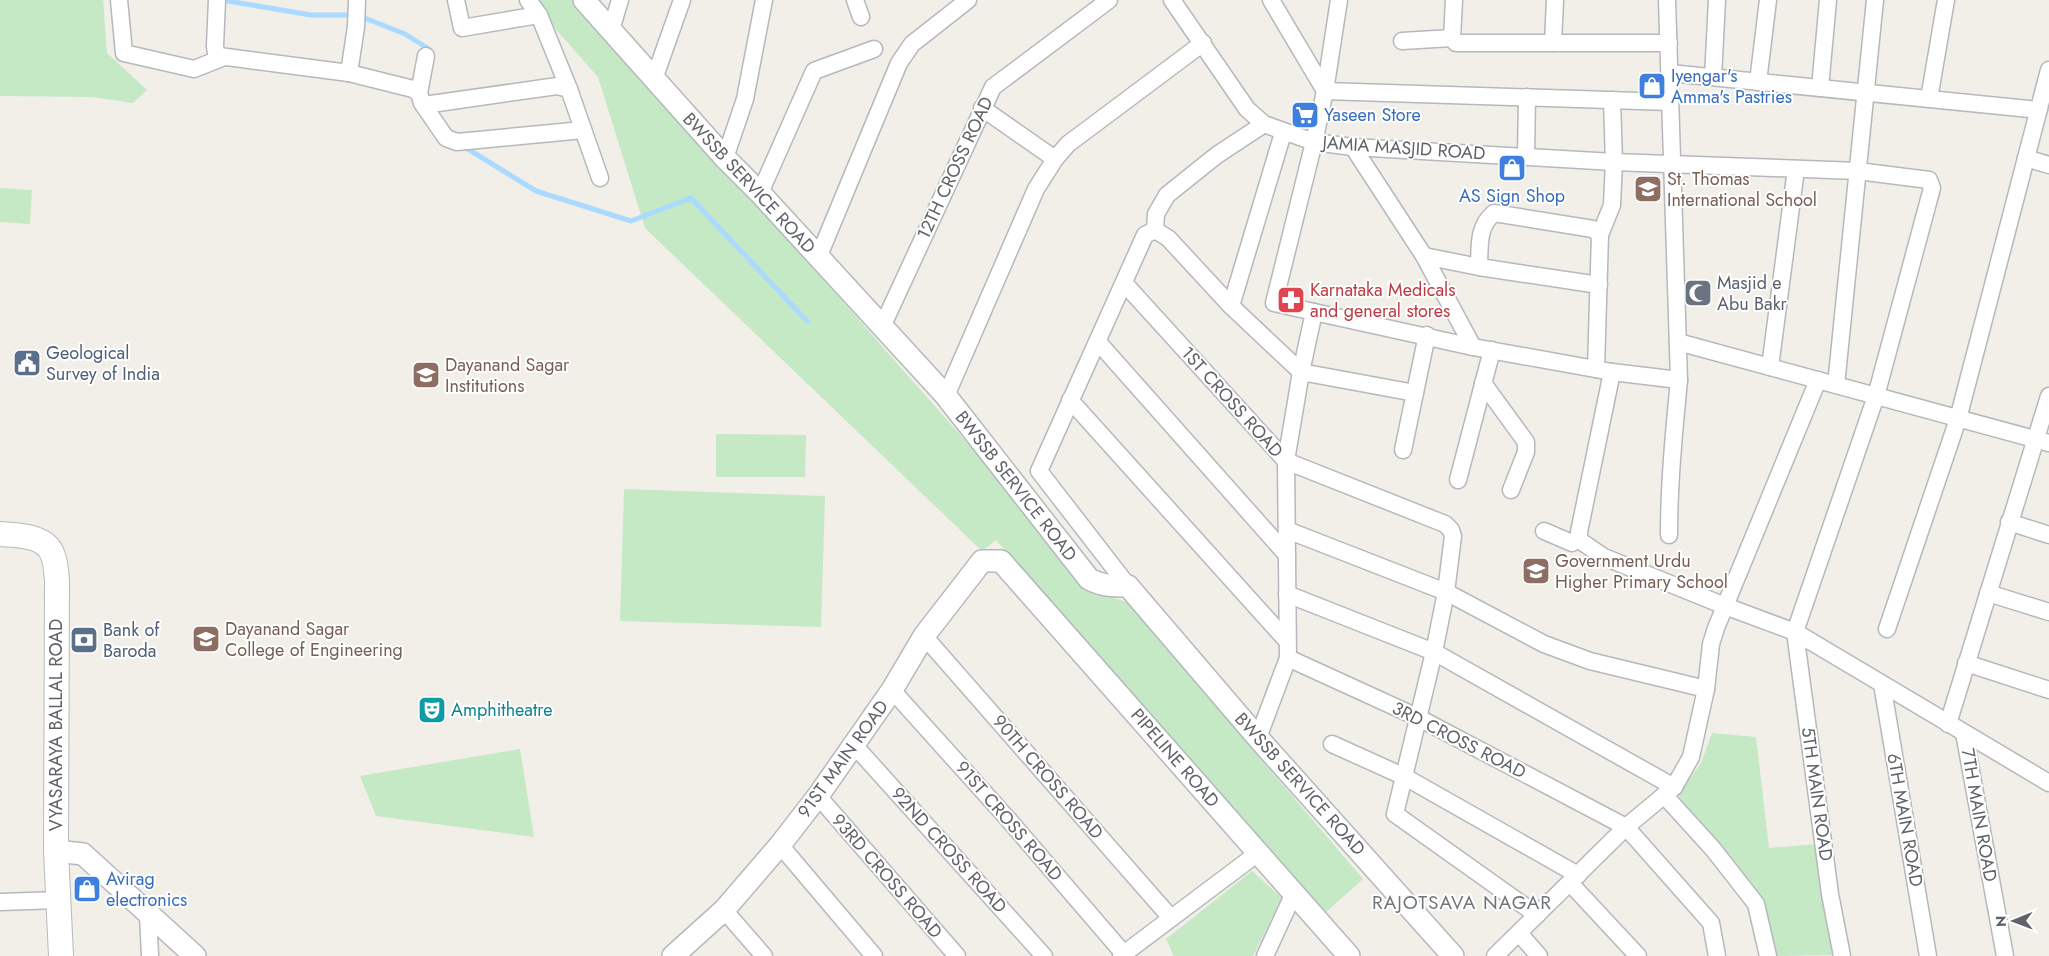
<svg xmlns="http://www.w3.org/2000/svg" width="2049" height="956" font-family="Jost,sans-serif">
	<style>
		.green { fill: #c5e8c5 }
		.lines { fill: none; stroke-linecap: round; stroke-linejoin: round }
		.stream { stroke: #aadaff; stroke-width: 5 }
		.minor-casing { stroke: #b5b8bc; stroke-width: 19 }
		.tertiary-casing { stroke: #b5b8bc; stroke-width: 24 }
		.secondary-casing { stroke: #b6babf; stroke-width: 26 }
		.minor { stroke: #fff; stroke-width: 16 }
		.tertiary { stroke: #fff; stroke-width: 21 }
		.secondary { stroke: #fff; stroke-width: 24 }
		.labels { text-anchor: middle; stroke-width: 4; stroke-linejoin: round; paint-order: stroke }
		.shop-label { font-size: 18px; fill: #366cbe; stroke: #fff; text-anchor: start }
		.street-label { font-size: 18px; fill: #5f6368; stroke: #fff }
		.education-label { font-size: 18px; fill: #785e54; stroke: #fff; text-anchor: start }
		.worship-label { font-size: 18px; fill: #5b616d; stroke: #fff; text-anchor: start }
		.health-label { font-size: 18px; fill: #be3a42; stroke: #fff; text-anchor: start }
		.service-label { font-size: 18px; fill: #4e5e75; stroke: #fff; text-anchor: start }
		.culture-label { font-size: 18px; fill: #0d838f; stroke: #fff; text-anchor: start }
		.neighbourhood-label { font-size: 19px; letter-spacing: 1px; fill: #70757a; stroke: #fff }
	</style>
	<rect width="100%" height="100%" fill="#f1efe8"/>
	<!-- green -->
	<g class="green">
		<path d="M0 0H103L107 53 147 90 133 103 92 97 0 96Z"/>
		<path d="M530 0H573L844 303 1100 594 1127 602 1363 879 1325 913 996 540 982 551 645 228 598 77Z"/>
		<path d="M0 188 32 190 30 224 0 222Z"/>
		<path d="M716 434 806 435 805 477H716Z"/>
		<path d="M624 489 825 496 821 627 620 621Z"/>
		<path d="M1712 733 1756 737 1769 848 1818 844 1837 955 1776 956 1760 902 1678 795 1701 763Z"/>
		<path d="M520 749 534 837 376 816 360 776Z"/>
		<path d="M1252 871 1282 898 1253 956H1174L1166 939Z"/>
	</g>
	<g class="lines">
		<!-- stream -->
		<g class="stream">
			<path d="M222 0 311 15H357L405 34 429 49V52"/>
			<path d="M463 146 536 191 631 221 691 198 807 321"/>
		</g>
		<defs>
			<g id="minor">
				<path d="M119 0 124 53 194 69 222 58"/>
				<path d="M217 0 215 46 216 53 219 56 349 73 413 89 419 93 422 103 446 138 457 142 583 130"/>
				<path d="M456 0 462 28 539 15"/>
				<path d="M528 0 539 15 569 89"/>
				<path d="M855 0 861 17"/>
				<path d="M1172 0 1247 109 1264 124 1314 142 1353 147 1614 162 1858 171 1929 180 1932 188 1876 396 1795 632 1830 894 1842 956"/>
				<path d="M1271 0 1325 91 1670 102"/>
				<path d="M1454 0 1452 38 1456 43H1669"/>
				<path d="M1667 0 1679 380C1674 432 1669 483 1669 535"/>
				<path d="M611 30 620 0"/>
				<path d="M1402 41 1452 38"/>
				<path d="M1553 43 1555 0"/>
				<path d="M349 73 356 27 357 0"/>
				<path d="M1670 73 2039 110"/>
				<path d="M1713 77 1717 0"/>
				<path d="M654 79 682 0"/>
				<path d="M1758 82 1768 0"/>
				<path d="M1820 88 1828 0"/>
				<path d="M419 93 426 56"/>
				<path d="M1929 99 1946 0"/>
				<path d="M424 105 557 86 569 89 600 178"/>
				<path d="M982 108 1055 159"/>
				<path d="M1353 147 1424 256 1473 347"/>
				<path d="M1526 156 1527 97"/>
				<path d="M725 158 745 99 764 0"/>
				<path d="M2026 158 2049 165"/>
				<path d="M760 193 814 71 874 49"/>
				<path d="M1155 230 1156 214 1167 195 1217 155 1264 124"/>
				<path d="M1600 235 1612 205 1614 162 1612 100"/>
				<path d="M1424 256 1479 267 1599 285"/>
				<path d="M818 258 899 63 912 44 968 0"/>
				<path d="M1479 267C1480 247 1477 227 1494 213L1593 229 1600 235 1596 369"/>
				<path d="M1124 283 1286 461 1445 524 1451 530 1453 536 1446 592 1434 652 1674 787"/>
				<path d="M1231 306 1283 133"/>
				<path d="M1314 312 1473 347 1612 372 1679 380"/>
				<path d="M882 327 993 87 1109 0"/>
				<path d="M1098 342 1287 555"/>
				<path d="M1678 342 2049 443"/>
				<path d="M1770 367 1796 169"/>
				<path d="M1612 372 1579 532V540L1604 557 1725 606 1795 632 2049 783"/>
				<path d="M1483 383 1526 442V452L1511 490"/>
				<path d="M1836 385 1875 0"/>
				<path d="M946 396 1036 189 1055 159 1068 144 1203 43"/>
				<path d="M1070 400 1287 641"/>
				<path d="M1403 450 1427 335"/>
				<path d="M1458 480 1492 350"/>
				<path d="M2009 522 2049 535"/>
				<path d="M1287 530 1446 592 1544 644 1590 661 1706 689"/>
				<path d="M1544 531 1572 543"/>
				<path d="M1128 586 1039 471 1145 235 1155 230 1168 238 1231 306 1301 372 1415 393"/>
				<path d="M1988 593 2049 612"/>
				<path d="M1287 594 1434 652 1395 814 1537 915"/>
				<path d="M1887 629 1958 419 2049 70"/>
				<path d="M924 636 1171 918"/>
				<path d="M1288 658 1417 717 1626 827 1711 923 1717 956"/>
				<path d="M1966 663 2049 690"/>
				<path d="M1882 684 1928 956"/>
				<path d="M892 690 1008 819 1124 954"/>
				<path d="M1948 724 2049 396"/>
				<path d="M1964 733 2005 956"/>
				<path d="M1258 738 1288 658 1286 461 1301 372 1314 312 1274 303 1314 142 1325 91 1339 0"/>
				<path d="M1332 744 1405 777 1578 875"/>
				<path d="M854 745 1044 956"/>
				<path d="M1664 795 1713 849 1756 904 1768 956"/>
				<path d="M818 796 957 956"/>
				<path d="M780 845 874 956"/>
				<path d="M1570 883 1638 956"/>
				<path d="M0 902 58 900"/>
				<path d="M724 910 764 956"/>
				<path d="M148 914 150 956"/>
				<path d="M1519 933 1539 956"/>
				<path d="M1121 956 1258 853"/>
				<path d="M1265 956 1294 893"/>
				<path d="M1495 956 1626 827 1674 787 1691 757 1706 689 1711 644 1716 628 1818 380"/>
			</g>
			<g id="tertiary">
				<path d="M584 0 725 158 760 193 946 396 1089 579C1102 586 1113 586 1128 586L1258 738 1453 956"/>
				<path d="M56 851 83 854 195 956"/>
				<path d="M673 956 724 910 780 845 818 796 892 690 924 636 982 561H1001L1349 956"/>
			</g>
			<path id="secondary" d="M0 534C17 535 47 535 53 556 56 563 56 572 57 580L56 851 61 956"/>
		</defs>
		<!-- minor casing -->
		<use href="#minor" class="minor-casing"/>
		<!-- tertiary casing -->
		<use href="#tertiary" class="tertiary-casing"/>
		<!-- secondary casing -->
		<use href="#secondary" class="secondary-casing"/>
		<!-- minor -->
		<use href="#minor" class="minor"/>
		<!-- tertiary -->
		<use href="#tertiary" class="tertiary"/>
		<!-- secondary -->
		<use href="#secondary" class="secondary"/>
	</g>
	<!-- icons -->
	<defs>
		<symbol id="shop-square" viewBox="-11 -11 22 22"><rect x="-9" y="-9" width="18" height="18" rx="4" fill="#3f7fe0" stroke="#fff"/><path d="M-5-2.5h2.3a2.7 3.5 0 0 1 5.4 0H5L5.5 6h-11ZM-1.5-2.5h3a1.5 2.3 0 0 0-3 0Z" fill="#fff"/></symbol>
		<symbol id="supermarket-square" viewBox="-11 -11 22 22"><rect x="-9" y="-9" width="18" height="18" rx="4" fill="#3f7fe0" stroke="#fff"/><path d="M-6-5.5h2.5l.6 2H6L4.5 2H-2.5L-4.4-4H-6ZM-1.5 3.2a1.3 1.3 0 1 0 .1 0ZM3 3.2a1.3 1.3 0 1 0 .1 0Z" fill="#fff"/></symbol>
		<symbol id="school-square" viewBox="-11 -11 22 22"><rect x="-9" y="-9" width="18" height="18" rx="4" fill="#8d6e63" stroke="#fff"/><path d="M0-5L7-2L0 1L-7-2ZM-4 1L0 2.5L4 1V4Q0 6-4 4Z" fill="#fff"/></symbol>
		<symbol id="mosque-square" viewBox="-11 -11 22 22"><rect x="-9" y="-9" width="18" height="18" rx="4" fill="#6b7280" stroke="#fff"/><path d="M3.5-4.9A6 6 0 1 0 3.5 4.9A5 5 0 1 1 3.5-4.9Z" fill="#fff"/></symbol>
		<symbol id="pharmacy-square" viewBox="-11 -11 22 22"><rect x="-9" y="-9" width="18" height="18" rx="4" fill="#e0444e" stroke="#fff"/><path d="M-2-6h4v4h4v4h-4v4h-4v-4h-4v-4h4Z" fill="#fff"/></symbol>
		<symbol id="civic-square" viewBox="-11 -11 22 22"><rect x="-9" y="-9" width="18" height="18" rx="4" fill="#5c6f8a" stroke="#fff"/><path d="M-.6-6.5H3V-4.5H.6V-3L4-1V1h2V6H-6V1h2V-1L-.6-3ZM-1.2 2.5V6h2.4V2.5Z" fill="#fff"/></symbol>
		<symbol id="university-square" viewBox="-11 -11 22 22"><rect x="-9" y="-9" width="18" height="18" rx="4" fill="#8d6e63" stroke="#fff"/><path d="M0-5L7-2L0 1L-7-2ZM-4 1L0 2.5L4 1V4Q0 6-4 4Z" fill="#fff"/></symbol>
		<symbol id="bank-square" viewBox="-11 -11 22 22"><rect x="-9" y="-9" width="18" height="18" rx="4" fill="#5c6f8a" stroke="#fff"/><path d="M-6-4H6V4H-6ZM0-2.3a2.3 2.3 0 1 0 0 4.6a2.3 2.3 0 1 0 0-4.6Z" fill="#fff"/></symbol>
		<symbol id="theatre-square" viewBox="-11 -11 22 22"><rect x="-9" y="-9" width="18" height="18" rx="4" fill="#0f9aa8" stroke="#fff"/><path d="M-5-5.5Q0-4 5-5.5V0Q5 5 0 6Q-5 5-5 0ZM-3.3-2.5H-1v1.5H-3.3ZM1-2.5H3.3v1.5H1ZM-2.8 1Q0 5.5 2.8 1Z" fill="#fff"/></symbol>
	</defs>
	<g fill-rule="evenodd">
		<use href="#shop-square" x="1636" y="70" width="32" height="32"/>
		<use href="#supermarket-square" x="1289" y="99" width="32" height="32"/>
		<use href="#shop-square" x="1496" y="152" width="32" height="32"/>
		<use href="#school-square" x="1632" y="173" width="32" height="32"/>
		<use href="#mosque-square" x="1682" y="277" width="32" height="32"/>
		<use href="#pharmacy-square" x="1275" y="284" width="32" height="32"/>
		<use href="#civic-square" x="11" y="347" width="32" height="32"/>
		<use href="#university-square" x="410" y="359" width="32" height="32"/>
		<use href="#school-square" x="1520" y="555" width="32" height="32"/>
		<use href="#university-square" x="190" y="623" width="32" height="32"/>
		<use href="#bank-square" x="68" y="624" width="32" height="32"/>
		<use href="#theatre-square" x="416" y="694" width="32" height="32"/>
		<use href="#shop-square" x="71" y="873" width="32" height="32"/>
	</g>
	<g class="labels">
		<!-- shop labels -->
		<g class="shop-label">
			<text x="1671" y="82">Iyengar's<tspan x="1671" dy="21">Amma's Pastries</tspan></text>
			<text x="1324" y="121">Yaseen Store</text>
			<text x="1512" y="202" text-anchor="middle">AS Sign Shop</text>
			<text x="106" y="885">Avirag<tspan x="106" dy="21">electronics</tspan></text>
		</g>
		<!-- street labels -->
		<g class="street-label">
			<text transform="translate(1404 148) rotate(4)" y="6">JAMIA MASJID ROAD</text>
			<text transform="translate(955 168) rotate(-65)" y="6">12TH CROSS ROAD</text>
			<text transform="translate(749 183) rotate(47)" y="6">BWSSB SERVICE ROAD</text>
			<text transform="translate(1232 402) rotate(48)" y="6">1ST CROSS ROAD</text>
			<text transform="translate(1016 486) rotate(52)" y="6">BWSSB SERVICE ROAD</text>
			<text transform="translate(56 725) rotate(-90)" y="6">VYASARAYA BALLAL ROAD</text>
			<text transform="translate(1459 740) rotate(27)" y="6">3RD CROSS ROAD</text>
			<text transform="translate(1175 758) rotate(49)" y="6">PIPELINE ROAD</text>
			<text transform="translate(843 759) rotate(-54)" y="6">91ST MAIN ROAD</text>
			<text transform="translate(1048 777) rotate(49)" y="6">90TH CROSS ROAD</text>
			<text transform="translate(1300 784) rotate(48)" y="6">BWSSB SERVICE ROAD</text>
			<text transform="translate(1817 794) rotate(82)" y="6">5TH MAIN ROAD</text>
			<text transform="translate(1979 815) rotate(80)" y="6">7TH MAIN ROAD</text>
			<text transform="translate(1905 820) rotate(80)" y="6">6TH MAIN ROAD</text>
			<text transform="translate(1009 821) rotate(49)" y="6">91ST CROSS ROAD</text>
			<text transform="translate(949 850) rotate(48)" y="6">92ND CROSS ROAD</text>
			<text transform="translate(887 876) rotate(49)" y="6">93RD CROSS ROAD</text>
		</g>
		<!-- education labels -->
		<g class="education-label">
			<text x="1667" y="185">St. Thomas<tspan x="1667" dy="21">International School</tspan></text>
			<text x="445" y="371">Dayanand Sagar<tspan x="445" dy="21">Institutions</tspan></text>
			<text x="1555" y="567">Government Urdu<tspan x="1555" dy="21">Higher Primary School</tspan></text>
			<text x="225" y="635">Dayanand Sagar<tspan x="225" dy="21">College of Engineering</tspan></text>
		</g>
		<!-- worship labels -->
		<g class="worship-label">
			<text x="1717" y="289">Masjid e<tspan x="1717" dy="21">Abu Bakr</tspan></text>
		</g>
		<!-- health labels -->
		<g class="health-label">
			<text x="1310" y="296">Karnataka Medicals<tspan x="1310" dy="21">and general stores</tspan></text>
		</g>
		<!-- service labels -->
		<g class="service-label">
			<text x="46" y="359">Geological<tspan x="46" dy="21">Survey of India</tspan></text>
			<text x="103" y="636">Bank of<tspan x="103" dy="21">Baroda</tspan></text>
		</g>
		<!-- culture labels -->
		<g class="culture-label">
			<text x="451" y="716">Amphitheatre</text>
		</g>
		<!-- neighbourhood labels -->
		<g class="neighbourhood-label">
			<text x="1462" y="909">RAJOTSAVA NAGAR</text>
		</g>
	</g>
	<!-- north arrow -->
	<g transform="translate(2014 921) rotate(269)" stroke="#ffffff" stroke-width="4" paint-order="stroke">
	<path d="M0-4L9 19L0 12L-9 19Z" fill="#5f6368"/>
	<text y="-8" font-size="14" font-weight="bold" text-anchor="middle" fill="#5f6368">N</text>
	</g>
</svg>
